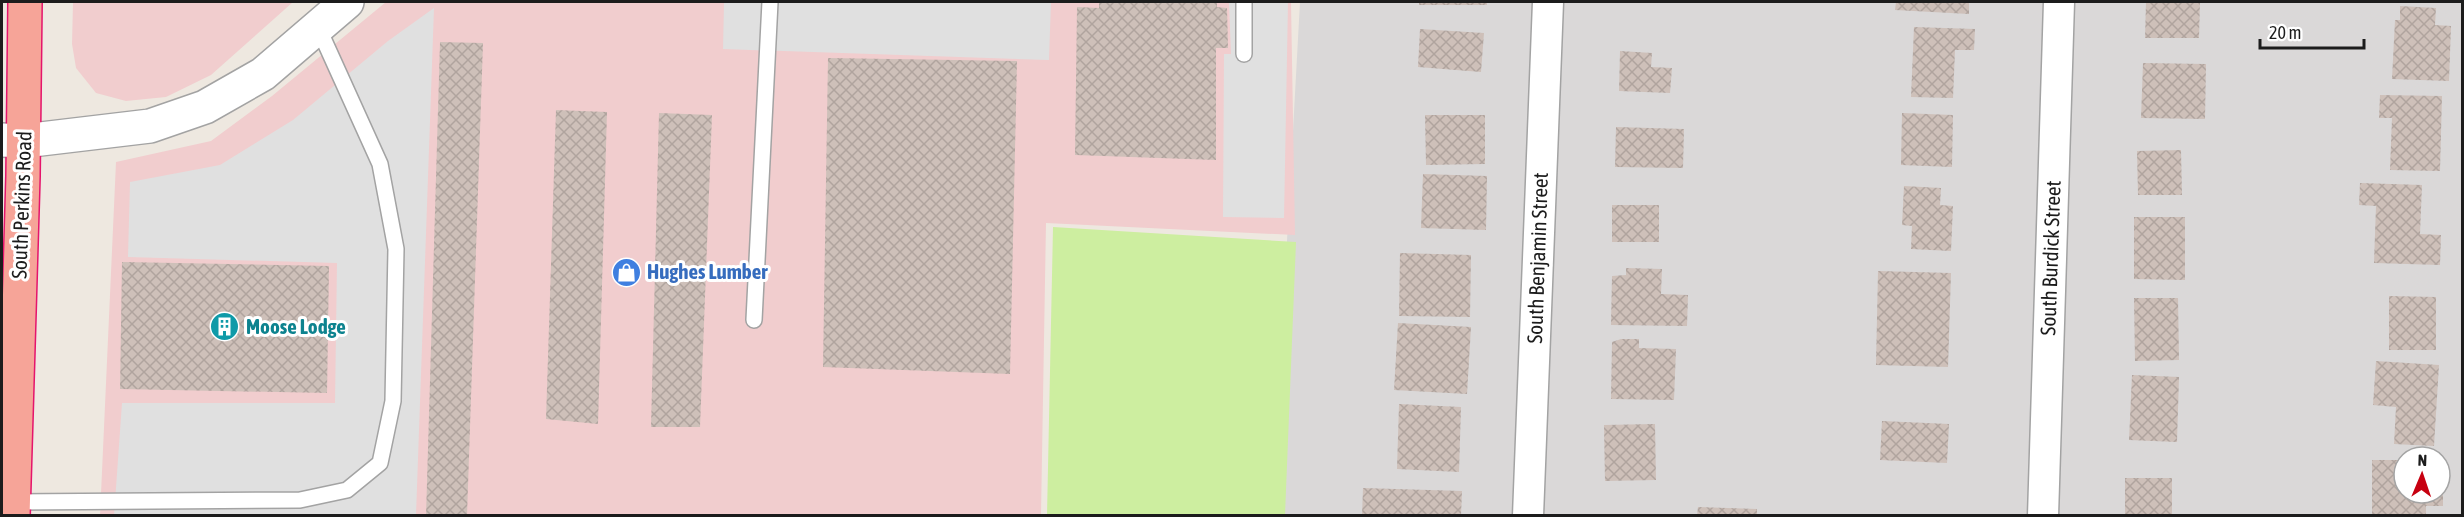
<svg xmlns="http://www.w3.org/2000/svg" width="2464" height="517" font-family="'Asap Condensed',sans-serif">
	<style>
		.residential { fill: #dad8d8; fill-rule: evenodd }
		.commercial { fill: #f1cdce }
		.grass { fill: #cdeea0 }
		.parking { fill: #e0e0e0 }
		.building { fill: url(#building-cross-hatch) }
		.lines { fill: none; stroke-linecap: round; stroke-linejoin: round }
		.service-casing { stroke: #a3a3a3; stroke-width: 18 }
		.minor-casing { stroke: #a3a3a3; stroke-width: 33 }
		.tertiary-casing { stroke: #a3a3a3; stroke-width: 36 }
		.trunk-casing { stroke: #e5146c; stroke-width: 36 }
		.service { stroke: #fff; stroke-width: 15 }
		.minor { stroke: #fff; stroke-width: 30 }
		.tertiary { stroke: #fff; stroke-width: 33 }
		.trunk { stroke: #f6a498; stroke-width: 33 }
		.labels { text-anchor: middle; stroke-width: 6; stroke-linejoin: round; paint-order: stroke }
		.street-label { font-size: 21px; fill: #1c1c1c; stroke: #fff }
		.shop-label { font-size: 21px; font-weight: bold; fill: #366cbe; stroke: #fff; text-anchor: start }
		.culture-label { font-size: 21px; font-weight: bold; fill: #0d838f; stroke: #fff; text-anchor: start }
	</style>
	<defs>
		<pattern id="building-cross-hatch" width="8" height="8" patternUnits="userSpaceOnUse" patternTransform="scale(1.5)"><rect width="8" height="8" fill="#cec0b9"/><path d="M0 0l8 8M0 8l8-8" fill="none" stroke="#b0a49e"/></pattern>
	</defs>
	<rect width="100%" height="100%" fill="#eee8e0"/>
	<!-- residential -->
	<path class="residential" d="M1300 2H2462V515L1272 516ZM2404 457H2440V493H2404Z"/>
	<!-- commercial -->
	<g class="commercial">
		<path d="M73 2H293L211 75 166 97 126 101 96 93 76 68 72 44Z"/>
		<path d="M386 2H1291L1295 235 1046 223 1041 515 100 516 116 162 211 141 272 96Z"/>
	</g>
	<!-- grass -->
	<path class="grass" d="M1053 227 1296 242 1285 515H1047Z"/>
	<!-- parking -->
	<g class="parking">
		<path d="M724 2H1051L1049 60 723 49Z"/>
		<path d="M1229 2H1288L1284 218 1223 217 1224 54H1231Z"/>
		<path d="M434 8 416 515 114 516 122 403H335L337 263 128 257 130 182 220 165 293 120 388 41Z"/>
	</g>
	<!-- building -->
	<g class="building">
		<path d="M1099 2H1217V7L1227 8 1228 48H1216V160L1075 155 1077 7 1099 8Z"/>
		<rect x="1419" y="2" width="68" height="3"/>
		<path d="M1896 2H1969V14L1895 10Z"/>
		<path d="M2146 2H2200L2199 38H2145Z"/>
		<path d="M2400 6 2436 8 2435 25 2451 26 2449 81 2392 79 2395 20H2400Z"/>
		<path d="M1914 27 1975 29 1974 50H1955L1953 98 1911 97Z"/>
		<path d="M1420 29 1484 33 1481 72 1418 67Z"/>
		<path d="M440 42 483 43 467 516H426Z"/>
		<path d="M1620 51 1652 53 1651 67 1672 68 1670 93 1619 91Z"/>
		<path d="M828 58 1017 61 1010 374 823 367Z"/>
		<path d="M2143 63 2206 64 2205 119 2141 118Z"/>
		<path d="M2380 95 2442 96 2440 171 2390 170 2392 118H2379Z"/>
		<path d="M556 110 607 112 598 424 546 419Z"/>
		<path d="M659 113 712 115 700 427H651Z"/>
		<path d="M1902 113 1953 115 1952 167 1901 165Z"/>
		<path d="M1425 115H1485V164L1426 165Z"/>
		<path d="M1616 127 1684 129 1683 168 1615 167Z"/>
		<path d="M2181 150 2182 195H2138L2137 151Z"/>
		<path d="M1423 174 1487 176 1486 230 1421 228Z"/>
		<path d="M2360 183 2422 185 2420 234 2441 235 2440 265 2374 263 2376 206 2359 205Z"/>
		<path d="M1904 186 1941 188 1940 205 1953 206 1951 251 1911 249 1912 226 1902 225Z"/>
		<rect x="1612" y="205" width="47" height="37"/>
		<path d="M2134 217H2185V280L2134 279Z"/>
		<path d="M1400 253 1471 255 1470 317 1399 316Z"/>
		<path d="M122 262 329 266 327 393 120 389Z"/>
		<path d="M1626 268 1662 269 1661 294 1688 295 1687 326 1611 325 1612 276 1626 275Z"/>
		<path d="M1878 271 1951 273 1948 367 1876 365Z"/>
		<path d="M2389 296 2436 297V350H2389Z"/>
		<path d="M2134 298H2178L2179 360 2135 361Z"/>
		<path d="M1398 323 1471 327 1467 394 1394 390Z"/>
		<path d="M1621 339H1639V348L1676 349 1674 400 1611 399 1612 342Z"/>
		<path d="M2376 361 2439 365 2434 446 2394 444 2396 407 2373 405Z"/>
		<path d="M2132 375 2179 377 2177 442 2129 440Z"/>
		<path d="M1399 404 1461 407 1459 472 1397 469Z"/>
		<path d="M1882 421 1949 424 1947 463 1880 460Z"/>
		<path d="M1655 424 1656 480 1605 481 1604 425Z"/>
		<path d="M2372 460H2404V493H2440V476H2443V506H2426V516H2372Z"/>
		<rect x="2125" y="478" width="47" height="38"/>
		<path d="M1363 488 1462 491 1461 516H1362Z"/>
		<path d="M1698 507 1757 509V516H1697Z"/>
	</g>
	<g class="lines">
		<defs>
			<g id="service">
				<path d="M1244 54V2"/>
				<path d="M754 320 770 2"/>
				<path d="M13 502 300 500 347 490 380 463 393 401 396 249 380 164 318 27"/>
			</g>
			<g id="minor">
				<path d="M1528 516 1548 2"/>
				<path d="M2043 516 2059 2"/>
			</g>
			<path id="tertiary" d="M2 140 24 141 150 126 205 107 263 74 347 2"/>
			<path id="trunk" d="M13 516 23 176 25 2"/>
		</defs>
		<!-- service casing -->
		<use href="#service" class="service-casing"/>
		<!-- minor casing -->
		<use href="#minor" class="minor-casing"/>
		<!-- tertiary casing -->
		<use href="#tertiary" class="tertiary-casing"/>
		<!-- trunk casing -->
		<use href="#trunk" class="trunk-casing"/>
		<!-- service -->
		<use href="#service" class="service"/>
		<!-- minor -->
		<use href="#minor" class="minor"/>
		<!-- tertiary -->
		<use href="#tertiary" class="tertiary"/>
		<!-- trunk -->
		<use href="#trunk" class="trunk"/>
	</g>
	<!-- icons -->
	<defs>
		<symbol id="shop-disc" viewBox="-11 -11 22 22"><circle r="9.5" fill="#3f7fe0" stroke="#fff"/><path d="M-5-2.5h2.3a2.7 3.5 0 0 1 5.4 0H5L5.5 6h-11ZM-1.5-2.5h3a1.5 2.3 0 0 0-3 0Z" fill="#fff"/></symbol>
		<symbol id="building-disc" viewBox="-11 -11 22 22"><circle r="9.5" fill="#0f9aa8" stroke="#fff"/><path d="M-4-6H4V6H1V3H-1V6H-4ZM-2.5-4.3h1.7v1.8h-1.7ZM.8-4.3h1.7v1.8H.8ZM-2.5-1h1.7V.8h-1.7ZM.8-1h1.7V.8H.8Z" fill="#fff"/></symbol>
	</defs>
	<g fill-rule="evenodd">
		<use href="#shop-disc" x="610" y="256" width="33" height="33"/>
		<use href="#building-disc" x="208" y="310" width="33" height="33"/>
	</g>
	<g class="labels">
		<!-- street labels -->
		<g class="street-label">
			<text transform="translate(22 205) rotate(-88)" y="7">South Perkins Road</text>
			<text transform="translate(1538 258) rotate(-88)" y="7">South Benjamin Street</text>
			<text transform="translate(2051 258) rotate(-88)" y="7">South Burdick Street</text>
		</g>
		<!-- shop labels -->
		<g class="shop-label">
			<text x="647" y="279">Hughes Lumber</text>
		</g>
		<!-- culture labels -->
		<g class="culture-label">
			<text x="246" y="334">Moose Lodge</text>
		</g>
	</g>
	<!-- border -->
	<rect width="2464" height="517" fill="none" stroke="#1c1c1c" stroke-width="6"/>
	<!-- north arrow -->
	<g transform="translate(2422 475) rotate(2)"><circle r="28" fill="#ffffff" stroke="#a4a4a4" stroke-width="1.5"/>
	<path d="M0-4.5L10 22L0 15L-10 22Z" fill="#c70010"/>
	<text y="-9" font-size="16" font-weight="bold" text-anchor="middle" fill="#1c1c1c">N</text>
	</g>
	<!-- scale -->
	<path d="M2260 39v9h104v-9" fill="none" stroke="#1c1c1c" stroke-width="3"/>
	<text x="2269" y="39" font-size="18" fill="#1c1c1c" stroke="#ffffff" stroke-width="4.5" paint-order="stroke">20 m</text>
</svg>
